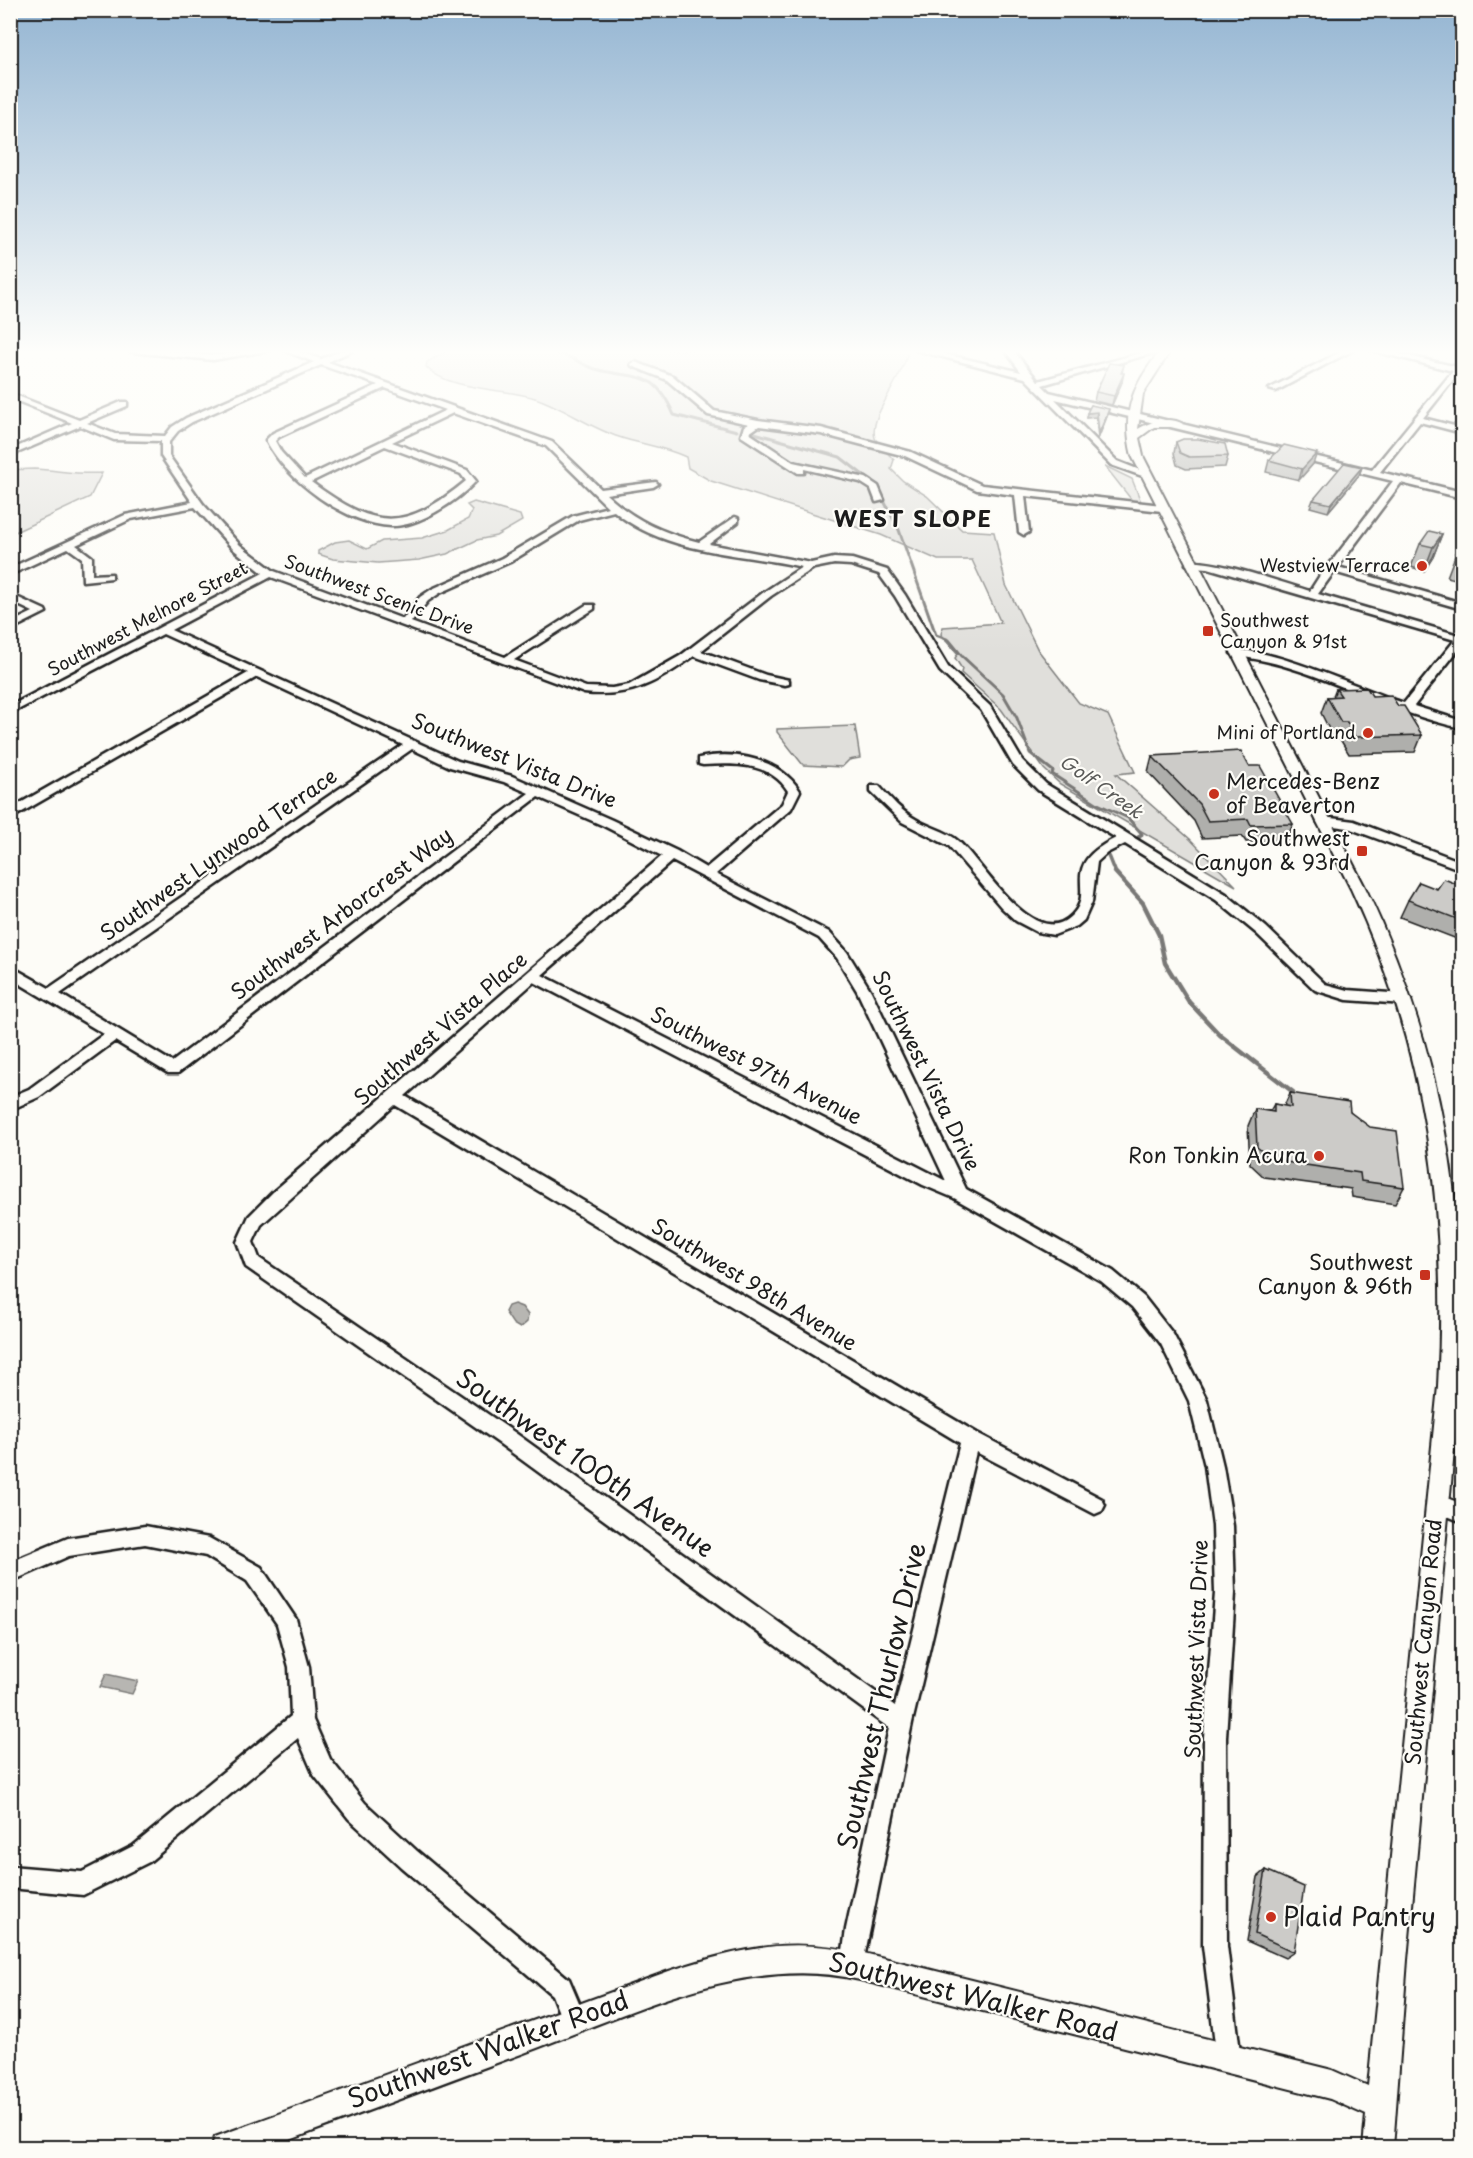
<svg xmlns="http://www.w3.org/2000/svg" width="1473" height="2158" font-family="'Playpen Sans',sans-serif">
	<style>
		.green { fill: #e0dfdb; stroke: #7e7e7c; stroke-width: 1.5 }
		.water { fill: #b7b6b2; stroke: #797876; stroke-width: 1.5 }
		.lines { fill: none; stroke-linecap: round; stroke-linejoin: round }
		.stream-far1 { stroke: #797876; stroke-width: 3 }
		.stream { stroke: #797876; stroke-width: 4.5 }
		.minor-casing { stroke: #1c1c1c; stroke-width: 5 }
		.major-casing { stroke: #1c1c1c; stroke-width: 4 }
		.minor { fill: #fdfcf7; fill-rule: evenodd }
		.major { fill: #fdfcf7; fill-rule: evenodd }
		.wall { fill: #afafac; stroke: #1c1c1c; stroke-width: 1.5 }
		.shaded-wall { fill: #8f8e8c; stroke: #1c1c1c; stroke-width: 1.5 }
		.building { fill: #cccbc8; stroke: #1c1c1c; stroke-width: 1.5 }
		.poi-dot { fill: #c8321e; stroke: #fdfcf7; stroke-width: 2 }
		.labels { text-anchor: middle; stroke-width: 4.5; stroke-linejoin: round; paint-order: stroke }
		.far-poi-label { font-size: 18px; fill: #1c1c1c; stroke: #fdfcf7; text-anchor: end }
		.far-street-label { font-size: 18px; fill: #1c1c1c; stroke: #fdfcf7 }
		.far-water-label { font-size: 18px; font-style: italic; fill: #5a5a58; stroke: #fdfcf7 }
		.street-label { font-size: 21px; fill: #1c1c1c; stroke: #fdfcf7 }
		.poi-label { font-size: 21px; fill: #1c1c1c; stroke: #fdfcf7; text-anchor: end }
		.far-district-label { font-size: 22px; font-weight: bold; letter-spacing: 1.5px; fill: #1c1c1c; stroke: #fdfcf7 }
		.near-street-label { font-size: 26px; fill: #1c1c1c; stroke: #fdfcf7 }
		.near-poi-label { font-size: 26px; fill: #1c1c1c; stroke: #fdfcf7; text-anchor: start }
	</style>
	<rect width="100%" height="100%" fill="#fdfcf7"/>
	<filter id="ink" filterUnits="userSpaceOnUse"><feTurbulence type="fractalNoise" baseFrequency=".0167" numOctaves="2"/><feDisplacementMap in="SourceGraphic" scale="12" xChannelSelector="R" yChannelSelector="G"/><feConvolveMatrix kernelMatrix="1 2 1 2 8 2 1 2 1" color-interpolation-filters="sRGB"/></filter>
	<g filter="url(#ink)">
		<!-- green -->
		<g class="green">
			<path d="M449 350H901L907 354C904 377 868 416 875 438 878 445 889 454 894 460L891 469 903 481 927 496 962 530 994 532 1006 585 1038 650 1079 703 1108 715 1135 772 1116 774 1190 839 1236 886 1060 784 1044 769 1001 709 961 673 962 669 955 658 958 654 941 634 943 627 1001 623 972 560H938L881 535 711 481 688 468 686 457C661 446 643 445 619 437 590 428 565 408 535 398 504 388 449 391 426 367L427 362Z"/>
			<path d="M1105 466 1132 479 1141 502 1134 503Z"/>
			<path d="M11 468C20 471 25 469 34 469 57 470 79 475 102 473L90 497 11 534Z"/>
			<path d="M474 502 520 515 522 521 496 536 477 540 447 554 419 560 378 563 333 559 318 554V551L335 542 349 540 367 549 382 541 422 538 448 530 468 519 472 510 467 505Z"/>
			<path d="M855 726 860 758 849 760 842 767 803 765 777 732V729Z"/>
		</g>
		<!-- water -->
		<g class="water">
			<path d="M514 1304 522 1307 528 1315 527 1322 520 1328 513 1324 505 1312 508 1306Z"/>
			<path d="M106 1674 138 1681 132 1694 100 1687Z"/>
		</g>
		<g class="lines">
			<!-- stream-far1 -->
			<g class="stream-far1">
				<path d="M541 350C550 352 560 353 569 357 579 361 588 368 599 370 639 380 654 369 674 415L737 431"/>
				<path d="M751 432 840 457 876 485"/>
				<path d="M881 495 899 530 936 635 949 640 962 656 1003 694 1017 718 1030 753 1053 771 1052 774 1098 804 1128 818 1142 834 1140 836"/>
			</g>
			<!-- stream -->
			<g class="stream">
				<path d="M1139 837 1141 835"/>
				<path d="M1109 857 1115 872 1143 903 1159 935 1165 963 1189 1002 1220 1035 1293 1092"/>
			</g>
			<defs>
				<g id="minor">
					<path d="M128 350C156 347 183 355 211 355 231 356 251 348 271 350L213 360 132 352Z"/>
					<path d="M283 350H293L321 359 343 350H353L328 362 552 442 601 489 656 482 658 484 653 487 606 494C633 520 663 533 699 542L735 517 738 518V522L709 544 811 563 834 558 852 559 887 570 905 595 948 667 990 706 1022 760 1046 784 1226 894 1266 927 1325 984 1347 990 1404 994 1411 999 1404 1004 1347 1000 1315 990 1256 933 1216 900 1125 844 1107 853 1097 862 1092 902 1084 920 1077 926 1054 935 1037 932 1016 921 1001 907 949 846 902 822 871 792V786H879C891 799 902 812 917 820 930 828 946 830 958 841 982 861 1034 954 1072 915 1097 890 1056 867 1116 838L1038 790 1013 765 981 710 940 671 895 596 879 574 851 565 834 564 814 568 771 596 701 651 766 675 789 680V684L785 685 759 680 694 656C658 682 630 698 584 693L271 577 171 630 458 761 512 776 612 820 677 851 706 868 782 804 788 791C770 762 734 763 703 765L699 764V758C735 750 780 759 800 791L791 809 716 874 829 932 847 952 871 991 966 1189 1113 1271 1144 1297 1173 1334 1207 1400 1223 1466 1233 1526 1235 1593 1226 1737 1227 1946 1241 2060 1238 2069 1229 2072 1220 2069 1217 2060 1203 1946 1204 1737 1215 1593 1213 1526 1205 1466 1189 1401 1161 1344 1132 1307 1101 1281 954 1198 923 1185 534 982 405 1096 977 1433 1102 1499 1105 1505 1102 1511 1095 1514 976 1452 912 1723 861 1973 853 1977 845 1973 841 1965 846 1929 889 1728 500 1444 246 1267 237 1242 249 1216 273 1192 662 856 604 826 538 797 178 1073H168L115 1041 39 1097 10 1110V1097L29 1089 104 1034 10 978V966L49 988 403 745 257 677 10 819V809L248 673 163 634 10 714V706L263 573 233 549 195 507 131 519 76 545 92 557V575L112 574V578L83 581 82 558 68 548 10 575V568L125 515 192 502 161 456V441L114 440 80 426 10 456V450L72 423 10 398V393L79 420 121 402H127V406L87 423 115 434 165 436 172 427 186 418 314 362ZM321 365 378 385 273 433 266 440C285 479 345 524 391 526 419 527 457 501 476 481L467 470 392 442 453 413 546 446 608 507 573 516 502 558 432 589 420 597 403 619 274 571 240 545 203 504 169 456V442L178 431 192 422ZM385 388 446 410 305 478 281 452 275 441 279 437ZM385 446 461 474 466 481C403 533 375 529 311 482ZM614 511C664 554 741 553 802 567L764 592 680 656 629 685 612 688 586 687 514 660 594 609V605H586L505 657 411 622 428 601 440 593 510 562 579 520ZM412 749 450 767 504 782 529 793 172 1062 60 994ZM672 861 819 938 837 958 857 991 946 1181 542 975ZM395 1105 960 1443 895 1706 514 1432 259 1258 253 1242 261 1225Z"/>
					<path d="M916 350H928L1021 372 1005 350H1013L1038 381 1152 350H1163L1042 385 1049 392 1372 470 1453 371 1370 350H1382L1458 367 1462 366V372L1454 379 1423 418 1462 428V433L1420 422 1380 472 1462 492V498L1401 483 1338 567 1462 603V609L1334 572 1318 594 1462 636V645L1414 706 1462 721V728C1385 713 1315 665 1236 656L1231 653C1250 638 1376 695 1404 703L1455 640 1208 568 1191 567 1186 564C1200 554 1289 585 1310 591L1326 566 1329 565 1393 481 1055 399 1117 461 1150 474 1145 477 1111 465 1025 378Z"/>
					<path d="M1344 350H1353L1276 391 1269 389Z"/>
					<path d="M635 362 673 376 714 411 758 420 821 428 911 452 982 485 1162 505 1167 508 1162 511 1025 496 1029 532 1024 535 1019 532 1015 495 977 490 905 456 821 434 759 426 749 433 793 462 866 478 878 486 884 500 876 502 871 489 860 482 804 469V473H798L741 436 744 426 749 424 708 415 667 380 632 366 631 364Z"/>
					<path d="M10 594 45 610 46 612 10 630V623L33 612 10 601Z"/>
					<path d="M1323 817 1354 821 1462 862V870L1348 828 1319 824 1317 821Z"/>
					<path d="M1448 1205 1462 1209V1221L1442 1217 1440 1212 1442 1207Z"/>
					<path d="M1437 1494 1462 1504V1522L1430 1509 1427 1503 1430 1497Z"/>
					<path d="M145 1526 209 1538 261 1567 296 1619 309 1667 313 1720 330 1759 365 1803 417 1851 569 1979 586 2019 583 2028 574 2031 565 2028 552 1995 401 1867 349 1819 314 1775 298 1738 149 1862 83 1895 10 1888V1866L82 1872 133 1846 291 1716 289 1667 277 1624 247 1581 206 1556 145 1544 69 1556 10 1582V1562L68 1538Z"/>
				</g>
				<path id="major" d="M1161 350H1171L1143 394 1138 429C1150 421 1171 416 1183 424L1178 427H1154L1139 438 1143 456 1366 889C1443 1050 1468 1209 1460 1386L1407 1960 1393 2148H1363L1366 2115 1330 2099 860 1980C745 1953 630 2014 524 2053 439 2084 354 2116 269 2148H211L215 2137 226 2133 669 1971C747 1946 795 1936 876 1956L1332 2070 1368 2086 1438 1386C1448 1209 1426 1050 1351 889L1132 456C1121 411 1133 385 1161 350Z"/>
			</defs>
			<!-- minor casing -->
			<use href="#minor" class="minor-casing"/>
			<!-- major casing -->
			<use href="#major" class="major-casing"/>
			<!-- minor -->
			<use href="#minor" class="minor"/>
			<!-- major -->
			<use href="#major" class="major"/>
		</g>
		<!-- wall -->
		<g class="wall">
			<path d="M1124 365 1122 373V382L1112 405 1094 401 1096 392Z"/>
			<path d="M1091 405 1108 414 1098 439 1096 417 1086 418 1087 413Z"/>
			<path d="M1176 442 1228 456 1225 467 1186 469 1177 465 1174 453Z"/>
			<path d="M1269 460 1313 464 1299 480 1266 472Z"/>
			<path d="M1362 467 1359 475 1328 512 1310 507 1313 500Z"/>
			<path d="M1442 534 1433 557 1424 571 1411 567 1420 544Z"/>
			<path d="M1462 544V578L1459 580 1447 577 1456 553Z"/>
			<path d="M1336 689 1372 696 1398 706 1422 735 1415 752 1349 754 1340 739H1334L1321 713 1327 697H1333Z"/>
			<path d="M1152 756 1249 766 1293 824 1286 841 1246 842 1242 836 1202 838 1194 821 1148 772Z"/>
			<path d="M1462 886V941L1400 917 1408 900 1437 889Z"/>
			<path d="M1290 1093 1350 1112 1404 1187 1395 1204 1352 1197 1351 1189 1264 1177 1250 1164 1248 1126 1255 1109 1270 1111 1274 1104 1284 1106Z"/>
			<path d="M1266 1870 1294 1952 1285 1958 1247 1941 1258 1877Z"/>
		</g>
		<!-- shaded-wall -->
		<g class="shaded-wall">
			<path d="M1124 373 1122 382 1112 405 1114 396Z"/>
			<path d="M1109 409 1108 414 1098 439 1099 433Z"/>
			<path d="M1097 412 1096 417 1086 418 1087 413Z"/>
			<path d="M1317 453 1313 464 1299 480 1302 469Z"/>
			<path d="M1362 467 1359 475 1328 512 1331 504Z"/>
			<path d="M1442 534 1433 557 1424 571 1433 547Z"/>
		</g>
		<!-- building -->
		<g class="building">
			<path d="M1109 363 1124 365 1121 373H1124L1114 396 1096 392Z"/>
			<path d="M1091 405 1109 409 1099 433 1097 412 1087 413Z"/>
			<path d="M1183 439H1198L1225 444 1228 456 1189 457 1180 453 1176 442Z"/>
			<path d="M1284 445 1317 453 1302 469 1269 460Z"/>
			<path d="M1344 463 1362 467 1331 504 1313 500Z"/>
			<path d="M1429 531 1442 534 1433 547 1420 544Z"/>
			<path d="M1462 544V555L1456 553Z"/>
			<path d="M1367 688 1372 696 1391 695 1398 706H1404L1422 735 1355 737 1347 722H1341L1327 697 1341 696 1336 689Z"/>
			<path d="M1241 751 1249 766H1260L1293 824 1251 825 1248 819 1208 821 1199 804 1152 756Z"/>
			<path d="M1444 879 1462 886V921L1408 900 1419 882 1437 889Z"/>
			<path d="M1290 1093 1349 1102 1350 1112 1370 1127 1397 1131 1404 1187 1361 1181 1360 1173 1272 1160 1257 1147 1255 1109 1274 1112V1104L1291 1107Z"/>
			<path d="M1266 1870 1304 1887 1294 1952 1255 1934Z"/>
		</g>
	</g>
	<!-- sky -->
	<linearGradient id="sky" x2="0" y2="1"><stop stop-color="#94b5d2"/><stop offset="0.54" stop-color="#fefefb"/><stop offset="1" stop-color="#fefefb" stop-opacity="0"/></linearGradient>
	<rect width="1473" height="652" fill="url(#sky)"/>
	<!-- markers -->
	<g class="poi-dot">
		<circle cx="1422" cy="566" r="6"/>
		<rect x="1202" y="625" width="12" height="12" rx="3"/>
		<circle cx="1368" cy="733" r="6"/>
		<circle cx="1214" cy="794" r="6"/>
		<rect x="1356" y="845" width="12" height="12" rx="3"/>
		<circle cx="1319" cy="1156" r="6"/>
		<rect x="1419" y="1269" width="12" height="12" rx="3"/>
		<circle cx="1271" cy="1917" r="6"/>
	</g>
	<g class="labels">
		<!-- far-poi labels -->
		<g class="far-poi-label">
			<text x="1410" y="572">Westview Terrace</text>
			<text x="1220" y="627" text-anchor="start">Southwest<tspan x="1220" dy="21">Canyon &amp; 91st</tspan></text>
			<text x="1356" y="739">Mini of Portland</text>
		</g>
		<!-- far-street labels -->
		<g class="far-street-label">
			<text transform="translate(379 595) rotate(20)" y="6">Southwest Scenic Drive</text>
			<text transform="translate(148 619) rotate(-28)" y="6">Southwest Melnore Street</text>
		</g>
		<!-- far-water labels -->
		<g class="far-water-label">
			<text transform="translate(1101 787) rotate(35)" y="6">Golf Creek</text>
		</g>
		<!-- street labels -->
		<g class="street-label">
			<text transform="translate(514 761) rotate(22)" y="7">Southwest Vista Drive</text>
			<text transform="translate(219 855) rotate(-35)" y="7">Southwest Lynwood Terrace</text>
			<text transform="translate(342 914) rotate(-37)" y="7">Southwest Arborcrest Way</text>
			<text transform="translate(441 1029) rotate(-41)" y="7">Southwest Vista Place</text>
			<text transform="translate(756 1066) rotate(27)" y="7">Southwest 97th Avenue</text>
			<text transform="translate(926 1071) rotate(64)" y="7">Southwest Vista Drive</text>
			<text transform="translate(754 1285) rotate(31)" y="7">Southwest 98th Avenue</text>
			<text transform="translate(1424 1642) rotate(-85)" y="7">Southwest Canyon Road</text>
			<text transform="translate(1197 1649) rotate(-88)" y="7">Southwest Vista Drive</text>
		</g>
		<!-- poi labels -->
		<g class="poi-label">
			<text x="1226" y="789" text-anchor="start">Mercedes-Benz<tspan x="1226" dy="24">of Beaverton</tspan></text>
			<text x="1350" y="846">Southwest<tspan x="1350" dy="24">Canyon &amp; 93rd</tspan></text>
			<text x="1307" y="1163">Ron Tonkin Acura</text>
			<text x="1413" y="1270">Southwest<tspan x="1413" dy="24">Canyon &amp; 96th</tspan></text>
		</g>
		<!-- far-district labels -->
		<g class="far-district-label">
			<text x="913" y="527">WEST SLOPE</text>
		</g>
		<!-- near-street labels -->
		<g class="near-street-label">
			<text transform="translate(585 1463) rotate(35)" y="9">Southwest 100th Avenue</text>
			<text transform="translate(882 1696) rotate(-77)" y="9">Southwest Thurlow Drive</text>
			<text transform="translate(973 1997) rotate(14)" y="9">Southwest Walker Road</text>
			<text transform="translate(488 2050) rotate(-20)" y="9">Southwest Walker Road</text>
		</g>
		<!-- near-poi labels -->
		<g class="near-poi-label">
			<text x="1283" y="1926">Plaid Pantry</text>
		</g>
	</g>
	<!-- margin -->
	<rect width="1473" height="2158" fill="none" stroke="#fdfcf7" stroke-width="36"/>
	<rect x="18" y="18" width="1437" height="2122" fill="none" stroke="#1c1c1c" stroke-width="2" filter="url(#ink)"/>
</svg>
